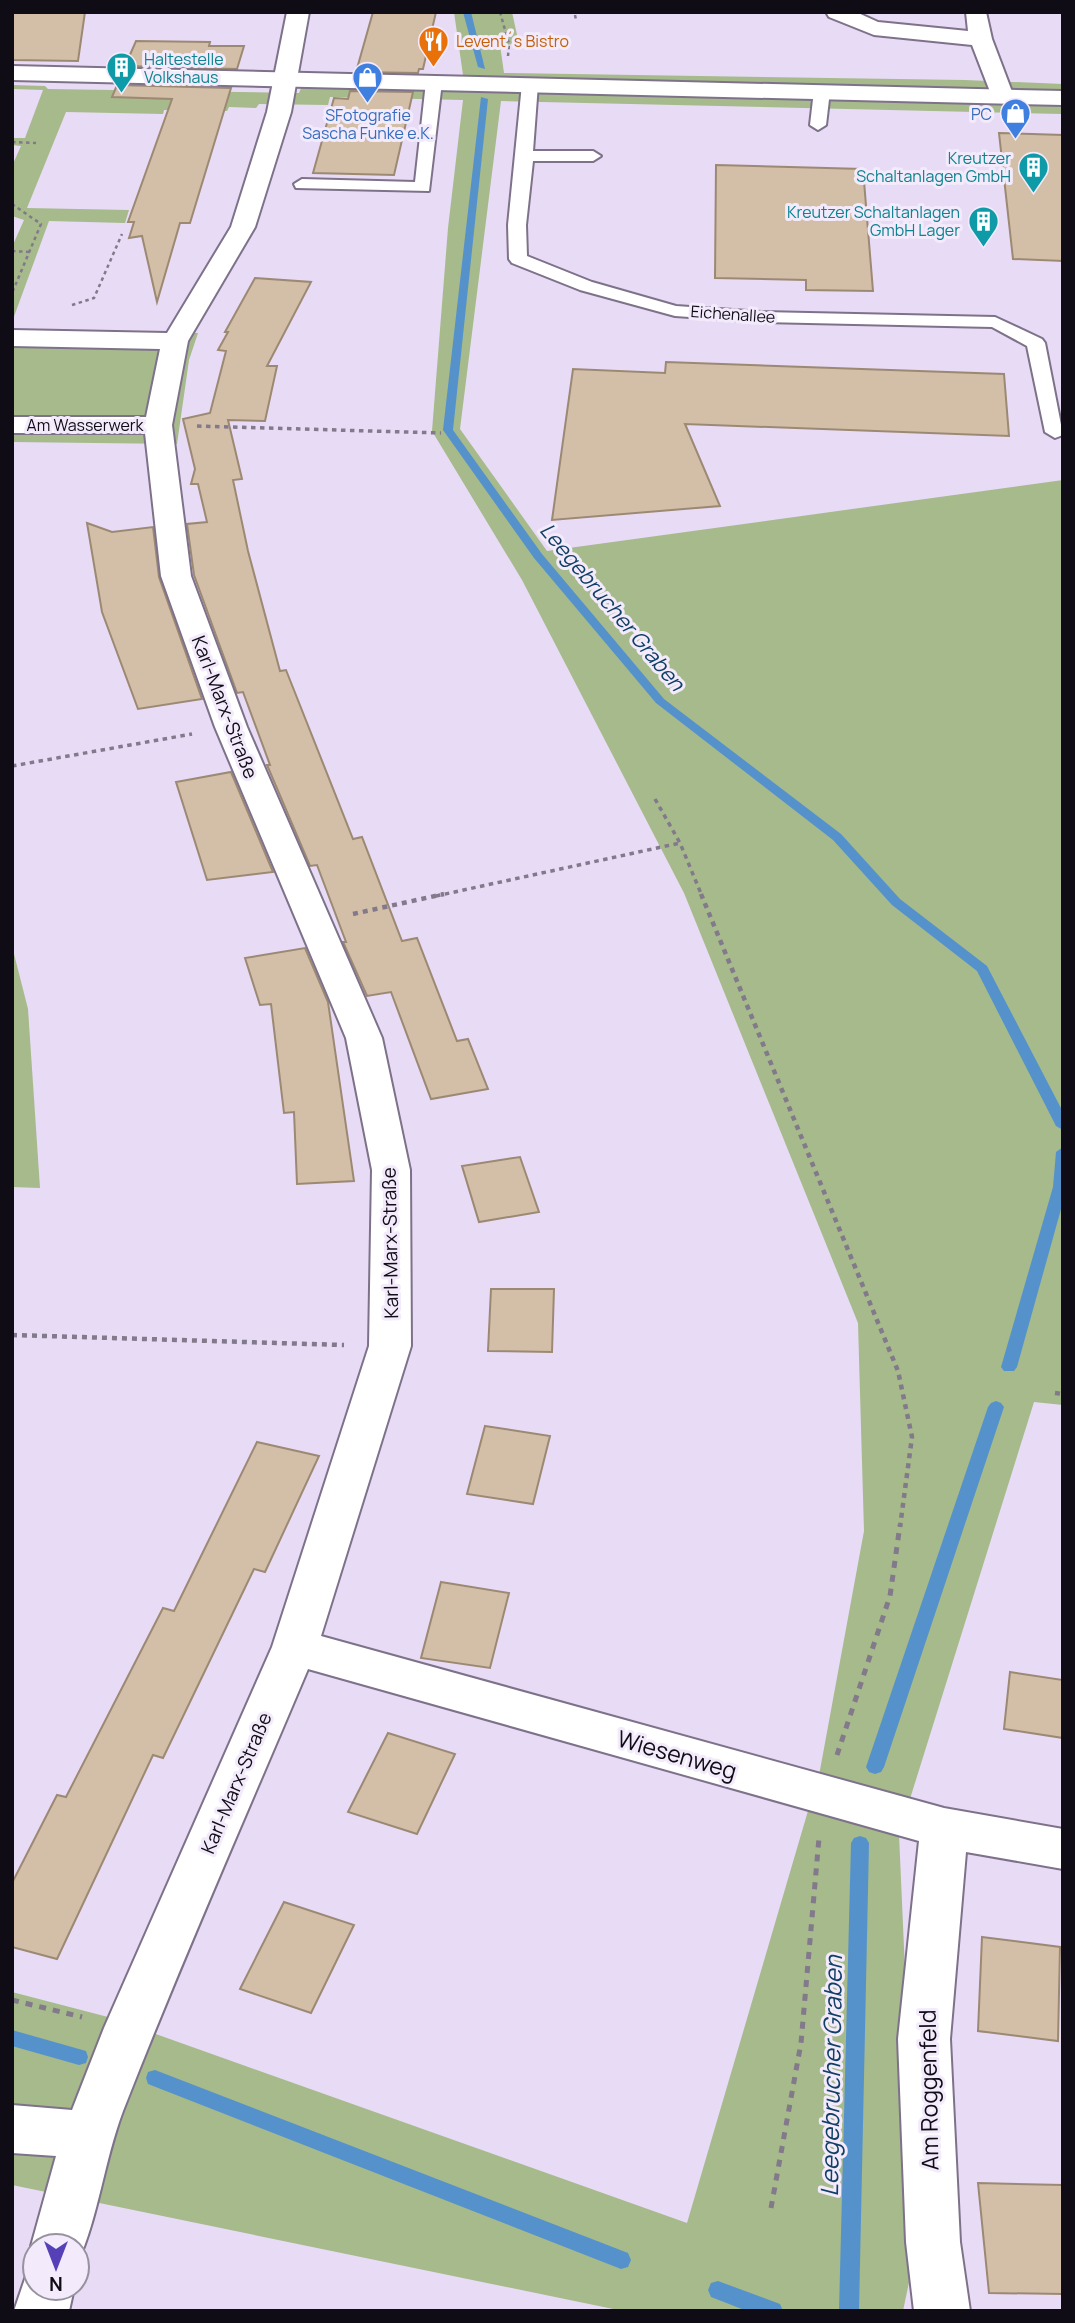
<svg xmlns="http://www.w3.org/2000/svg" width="1075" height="2323" font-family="Manrope,sans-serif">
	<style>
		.green { fill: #a6ba8b }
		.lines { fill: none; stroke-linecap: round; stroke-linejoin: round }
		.stream { fill: #5592cc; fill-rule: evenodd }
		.building { fill: #d3bea7; stroke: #9c8974; stroke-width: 2 }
		.lane-casing { stroke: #7e728a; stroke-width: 4 }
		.street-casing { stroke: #7e728a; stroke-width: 4 }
		.secondary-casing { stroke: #7e728a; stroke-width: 4 }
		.path-far3 { stroke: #82798b; stroke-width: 2.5; stroke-dasharray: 3.5 3.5; stroke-linecap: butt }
		.path-far2 { stroke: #82798b; stroke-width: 3.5; stroke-dasharray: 4.5 4.5; stroke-linecap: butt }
		.path-far1 { stroke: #82798b; stroke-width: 4.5; stroke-dasharray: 5 5; stroke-linecap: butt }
		.path { stroke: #82798b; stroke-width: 5; stroke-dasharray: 7 7; stroke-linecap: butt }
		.lane { fill: #fff; fill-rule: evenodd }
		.street { fill: #fff; fill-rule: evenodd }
		.secondary { fill: #fff; fill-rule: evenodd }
		.labels { text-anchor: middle; stroke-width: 6; stroke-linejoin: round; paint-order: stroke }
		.far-food-label { font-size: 16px; fill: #c56008; stroke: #f3ebfb; text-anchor: start }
		.far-culture-label { font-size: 16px; fill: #0d838f; stroke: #f3ebfb; text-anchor: end }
		.far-shop-label { font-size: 16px; fill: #366cbe; stroke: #f3ebfb; text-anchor: end }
		.far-street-label { font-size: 16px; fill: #100c15; stroke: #f3ebfb }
		.street-label { font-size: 19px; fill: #100c15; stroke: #f3ebfb }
		.water-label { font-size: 21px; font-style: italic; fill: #103e65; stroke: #f3ebfb }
		.near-street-label { font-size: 23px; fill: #100c15; stroke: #f3ebfb }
		.near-water-label { font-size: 24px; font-style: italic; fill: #103e65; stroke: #f3ebfb }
	</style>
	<rect width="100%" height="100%" fill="#e8dbf6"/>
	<!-- green -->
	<g class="green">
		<path d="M454 12H512L519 44 500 45 504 73 965 80 1063 84V114L501 101 460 429 547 551 1063 480V1405L1034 1402 899 1834 917 2244 903 2311H623L12 2185V1992L108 2017 687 2223 820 1770 864 1531 858 1323 684 893 522 580 432 431 448 228 463 100 330 97 328 105 259 104 256 108 229 107 227 111 164 110 163 114 66 112 27 208 129 210 125 223 49 221 12 322V247L24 220 12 216V166L21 146 12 145V138H25L43 90 12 89V85L45 86 48 89 299 93 302 86 465 89Z"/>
		<path d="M12 330 198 333 189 360 177 444 12 442Z"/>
		<path d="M12 946 28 1009 40 1188 12 1187Z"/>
	</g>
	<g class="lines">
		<!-- stream -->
		<g class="stream">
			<path d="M463 12H471L485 69 478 67Z"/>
			<path d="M481 97 488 99 453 430 542 554 664 699 841 834 900 899 987 966 1063 1112V1130L1056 1126 977 971 892 905 833 840 656 703 534 558 443 430Z"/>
			<path d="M1063 1147V1202L1017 1367 1014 1371H1004L1001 1367 1053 1187 1056 1152Z"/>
			<path d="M996 1401 1001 1403 1004 1407 884 1767 881 1772 875 1774 869 1772 866 1767 988 1407 991 1403Z"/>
			<path d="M860 1836 866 1838 869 1843 859 2311H839L851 1843 854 1838Z"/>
			<path d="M12 2030 79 2049 86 2051 88 2057 86 2063 79 2065 12 2046Z"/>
			<path d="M155 2070 628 2253 631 2260 628 2267 621 2269 148 2084 146 2078 148 2072Z"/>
			<path d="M718 2281 780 2304 783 2311H747L711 2297 708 2290 711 2283Z"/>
		</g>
	</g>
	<!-- building -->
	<g class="building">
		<path d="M12 12H85L78 61 12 60Z"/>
		<path d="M373 12H436L423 69H419L418 73 356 72Z"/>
		<path d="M136 41 210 42 209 46H244L237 69 125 66Z"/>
		<path d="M117 85 231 88 190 223H180L157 302 142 236 129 238 134 222H128L172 99 112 97Z"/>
		<path d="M350 91 413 92 394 175 313 173 334 98 348 99Z"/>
		<path d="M999 133 1063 135V261L1013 259Z"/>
		<path d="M716 165 863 169 873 291 806 290V280L715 278Z"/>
		<path d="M255 278 311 282 267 366H277L265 421 228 420 242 479 233 480 248 551 280 671 286 670 353 839 362 837 402 941 417 938 457 1041 468 1039 488 1089 431 1099 391 992 367 996 343 942H346L317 865 310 866 267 765H270L243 692 237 693 194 575 187 524 207 522 198 484H191L195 469 183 419 210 413 226 351 218 350 228 332H225Z"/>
		<path d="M666 362 1004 374 1009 436 685 424 720 506 552 520 573 369 665 373Z"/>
		<path d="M87 523 112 532 153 527 159 577 202 699 138 709 102 612Z"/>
		<path d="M231 772 273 872 207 880 176 782Z"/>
		<path d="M305 948 328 1002 354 1181 297 1184 294 1112 284 1113 271 1004 260 1005 245 958Z"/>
		<path d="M520 1157 539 1212 479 1222 462 1166Z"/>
		<path d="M491 1289H554L552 1352 488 1351Z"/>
		<path d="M485 1426 550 1436 533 1504 467 1494Z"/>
		<path d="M257 1442 319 1456 265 1572 254 1569 163 1758 153 1755 57 1959 12 1947V1883L57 1795 66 1797 163 1608 174 1611Z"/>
		<path d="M441 1582 509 1593 490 1668 421 1658Z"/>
		<path d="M1010 1672 1063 1680V1738L1004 1729Z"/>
		<path d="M388 1733 455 1754 417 1834 348 1812Z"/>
		<path d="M284 1902 354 1925 311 2013 240 1989Z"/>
		<path d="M982 1937 1060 1947 1058 2041 978 2031Z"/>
		<path d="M978 2183 1063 2185V2294L989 2293Z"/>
	</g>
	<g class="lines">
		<defs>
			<g id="lane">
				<path d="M434 77 442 82 429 191 296 188 294 184 302 179 415 182 426 82Z"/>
				<path d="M530 79 538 84 533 151H593L601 156 593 161H533L526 225 527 256 592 282 676 306 762 312 995 317 1042 339 1045 343 1063 435 1055 438 1045 432 1027 346 992 327 762 322 675 316 580 290 512 263 509 259 508 225 522 84Z"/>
				<path d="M822 86 830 91 826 125 818 130 810 125 814 91Z"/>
			</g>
			<g id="street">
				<path d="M287 12H309L291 112 255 227 188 341 172 425 191 576 247 727 382 1038 410 1170 411 1346 321 1636 944 1808 1063 1829V1869L966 1852 950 2039 960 2242 970 2311H914L906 2242 898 2039 919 1841 308 1669C246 1816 181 1962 123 2111 104 2161 99 2215 77 2264V2246H35V2255L31 2246 56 2156 12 2153V2105L72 2110 104 2028 272 1647 369 1346 372 1170 346 1038 215 727 161 576 145 433H12V417H146L160 349 12 346V330L167 333 231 227 267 112Z"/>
				<path d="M826 12H856L878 22 968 31 966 12H986L992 39 1014 97 1010 102H994L972 45 874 35 829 17Z"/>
				<path d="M35 2267V2288H74L69 2311H14L28 2270Z"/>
			</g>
			<path id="secondary" d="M12 66 1063 91V105L12 80Z"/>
		</defs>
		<!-- lane casing -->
		<use href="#lane" class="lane-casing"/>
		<!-- street casing -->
		<use href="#street" class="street-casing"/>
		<!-- secondary casing -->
		<use href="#secondary" class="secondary-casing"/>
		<!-- path-far3 -->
		<g class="path-far3">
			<path d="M500 12 509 44 508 56"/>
			<path d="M575 15 576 20"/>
			<path d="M12 142 36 143"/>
			<path d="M12 204 41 224 12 293"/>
			<path d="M12 251 29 252"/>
			<path d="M72 305 94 298 122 234"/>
		</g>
		<!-- path-far2 -->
		<g class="path-far2">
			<path d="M197 426 441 433"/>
			<path d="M12 766 192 734"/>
			<path d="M655 799 680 843 702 896"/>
			<path d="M436 896 680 843"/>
		</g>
		<!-- path-far1 -->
		<g class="path-far1">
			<path d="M701 894 898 1371 912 1437 900 1527"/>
			<path d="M353 914 444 894"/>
			<path d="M12 1335 344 1345"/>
			<path d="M1055 1393 1063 1394"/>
		</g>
		<!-- path -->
		<g class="path">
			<path d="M837 1755 890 1596 900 1525"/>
			<path d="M12 2000 82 2017"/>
			<path d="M771 2208 801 2043 819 1838"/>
		</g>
		<!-- lane -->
		<use href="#lane" class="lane"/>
		<!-- street -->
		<use href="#street" class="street"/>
		<!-- secondary -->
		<use href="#secondary" class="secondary"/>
	</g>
	<!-- icons -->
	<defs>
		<symbol id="restaurant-pin" viewBox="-11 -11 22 30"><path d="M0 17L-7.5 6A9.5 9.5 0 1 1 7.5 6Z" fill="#e8710a" stroke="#f3ebfb"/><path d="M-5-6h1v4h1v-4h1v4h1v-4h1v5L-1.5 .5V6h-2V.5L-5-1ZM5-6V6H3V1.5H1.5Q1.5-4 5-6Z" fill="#fff"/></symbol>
		<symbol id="building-pin" viewBox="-11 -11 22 30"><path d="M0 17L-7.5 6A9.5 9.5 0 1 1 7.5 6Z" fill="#0f9aa8" stroke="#f3ebfb"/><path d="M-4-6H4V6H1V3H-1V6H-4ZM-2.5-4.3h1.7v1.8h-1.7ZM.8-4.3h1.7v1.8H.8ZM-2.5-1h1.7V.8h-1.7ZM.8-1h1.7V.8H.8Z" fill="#fff"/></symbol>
		<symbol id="shop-pin" viewBox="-11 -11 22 30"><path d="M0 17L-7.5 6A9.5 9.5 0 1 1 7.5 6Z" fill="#3f7fe0" stroke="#f3ebfb"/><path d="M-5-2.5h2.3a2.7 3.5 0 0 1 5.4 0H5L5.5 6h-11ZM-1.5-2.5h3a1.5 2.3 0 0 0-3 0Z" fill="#fff"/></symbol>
	</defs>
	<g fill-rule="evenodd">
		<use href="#restaurant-pin" x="416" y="24" width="35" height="47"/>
		<use href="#building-pin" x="104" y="50" width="35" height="47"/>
		<use href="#shop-pin" x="350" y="60" width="35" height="47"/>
		<use href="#shop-pin" x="998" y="96" width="35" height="47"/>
		<use href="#building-pin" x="1016" y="150" width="35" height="47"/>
		<use href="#building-pin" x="966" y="204" width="35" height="47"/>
	</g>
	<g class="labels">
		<!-- far-food labels -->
		<g class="far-food-label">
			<text x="456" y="47">Levent´s Bistro</text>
		</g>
		<!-- far-culture labels -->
		<g class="far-culture-label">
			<text x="144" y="65" text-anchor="start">Haltestelle<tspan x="144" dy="18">Volkshaus</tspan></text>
			<text x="1011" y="164">Kreutzer<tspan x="1011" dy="18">Schaltanlagen GmbH</tspan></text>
			<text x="960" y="218">Kreutzer Schaltanlagen<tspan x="960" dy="18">GmbH Lager</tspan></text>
		</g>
		<!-- far-shop labels -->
		<g class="far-shop-label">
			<text x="992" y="120">PC</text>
			<text x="368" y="121" text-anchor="middle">SFotografie<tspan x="368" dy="18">Sascha Funke e.K.</tspan></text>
		</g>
		<!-- far-street labels -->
		<g class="far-street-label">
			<text transform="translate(733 314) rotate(4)" y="6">Eichenallee</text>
			<text x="85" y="431">Am Wasserwerk</text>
		</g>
		<!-- street labels -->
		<g class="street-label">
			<text transform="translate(225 707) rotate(69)" y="7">Karl-Marx-Straße</text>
			<text transform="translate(390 1243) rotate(-91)" y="7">Karl-Marx-Straße</text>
			<text transform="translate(236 1783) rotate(-67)" y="7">Karl-Marx-Straße</text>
		</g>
		<!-- water labels -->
		<g class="water-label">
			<text transform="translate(612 607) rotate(50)" y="7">Leegebrucher Graben</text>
		</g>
		<!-- near-street labels -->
		<g class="near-street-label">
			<text transform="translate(677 1755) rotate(16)" y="8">Wiesenweg</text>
			<text transform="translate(929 2090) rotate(-91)" y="8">Am Roggenfeld</text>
		</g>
		<!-- near-water labels -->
		<g class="near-water-label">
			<text transform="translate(832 2076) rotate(-89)" y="8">Leegebrucher Graben</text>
		</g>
	</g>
	<!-- border -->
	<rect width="1075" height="2323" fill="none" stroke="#100c15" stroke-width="28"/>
	<!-- north arrow -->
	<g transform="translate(56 2267) rotate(180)"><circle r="33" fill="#f3ebfb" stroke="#98929f" stroke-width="2"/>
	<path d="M0-5L12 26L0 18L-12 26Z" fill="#5640b8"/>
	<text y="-10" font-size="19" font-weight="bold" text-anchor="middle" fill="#100c15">N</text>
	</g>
</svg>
